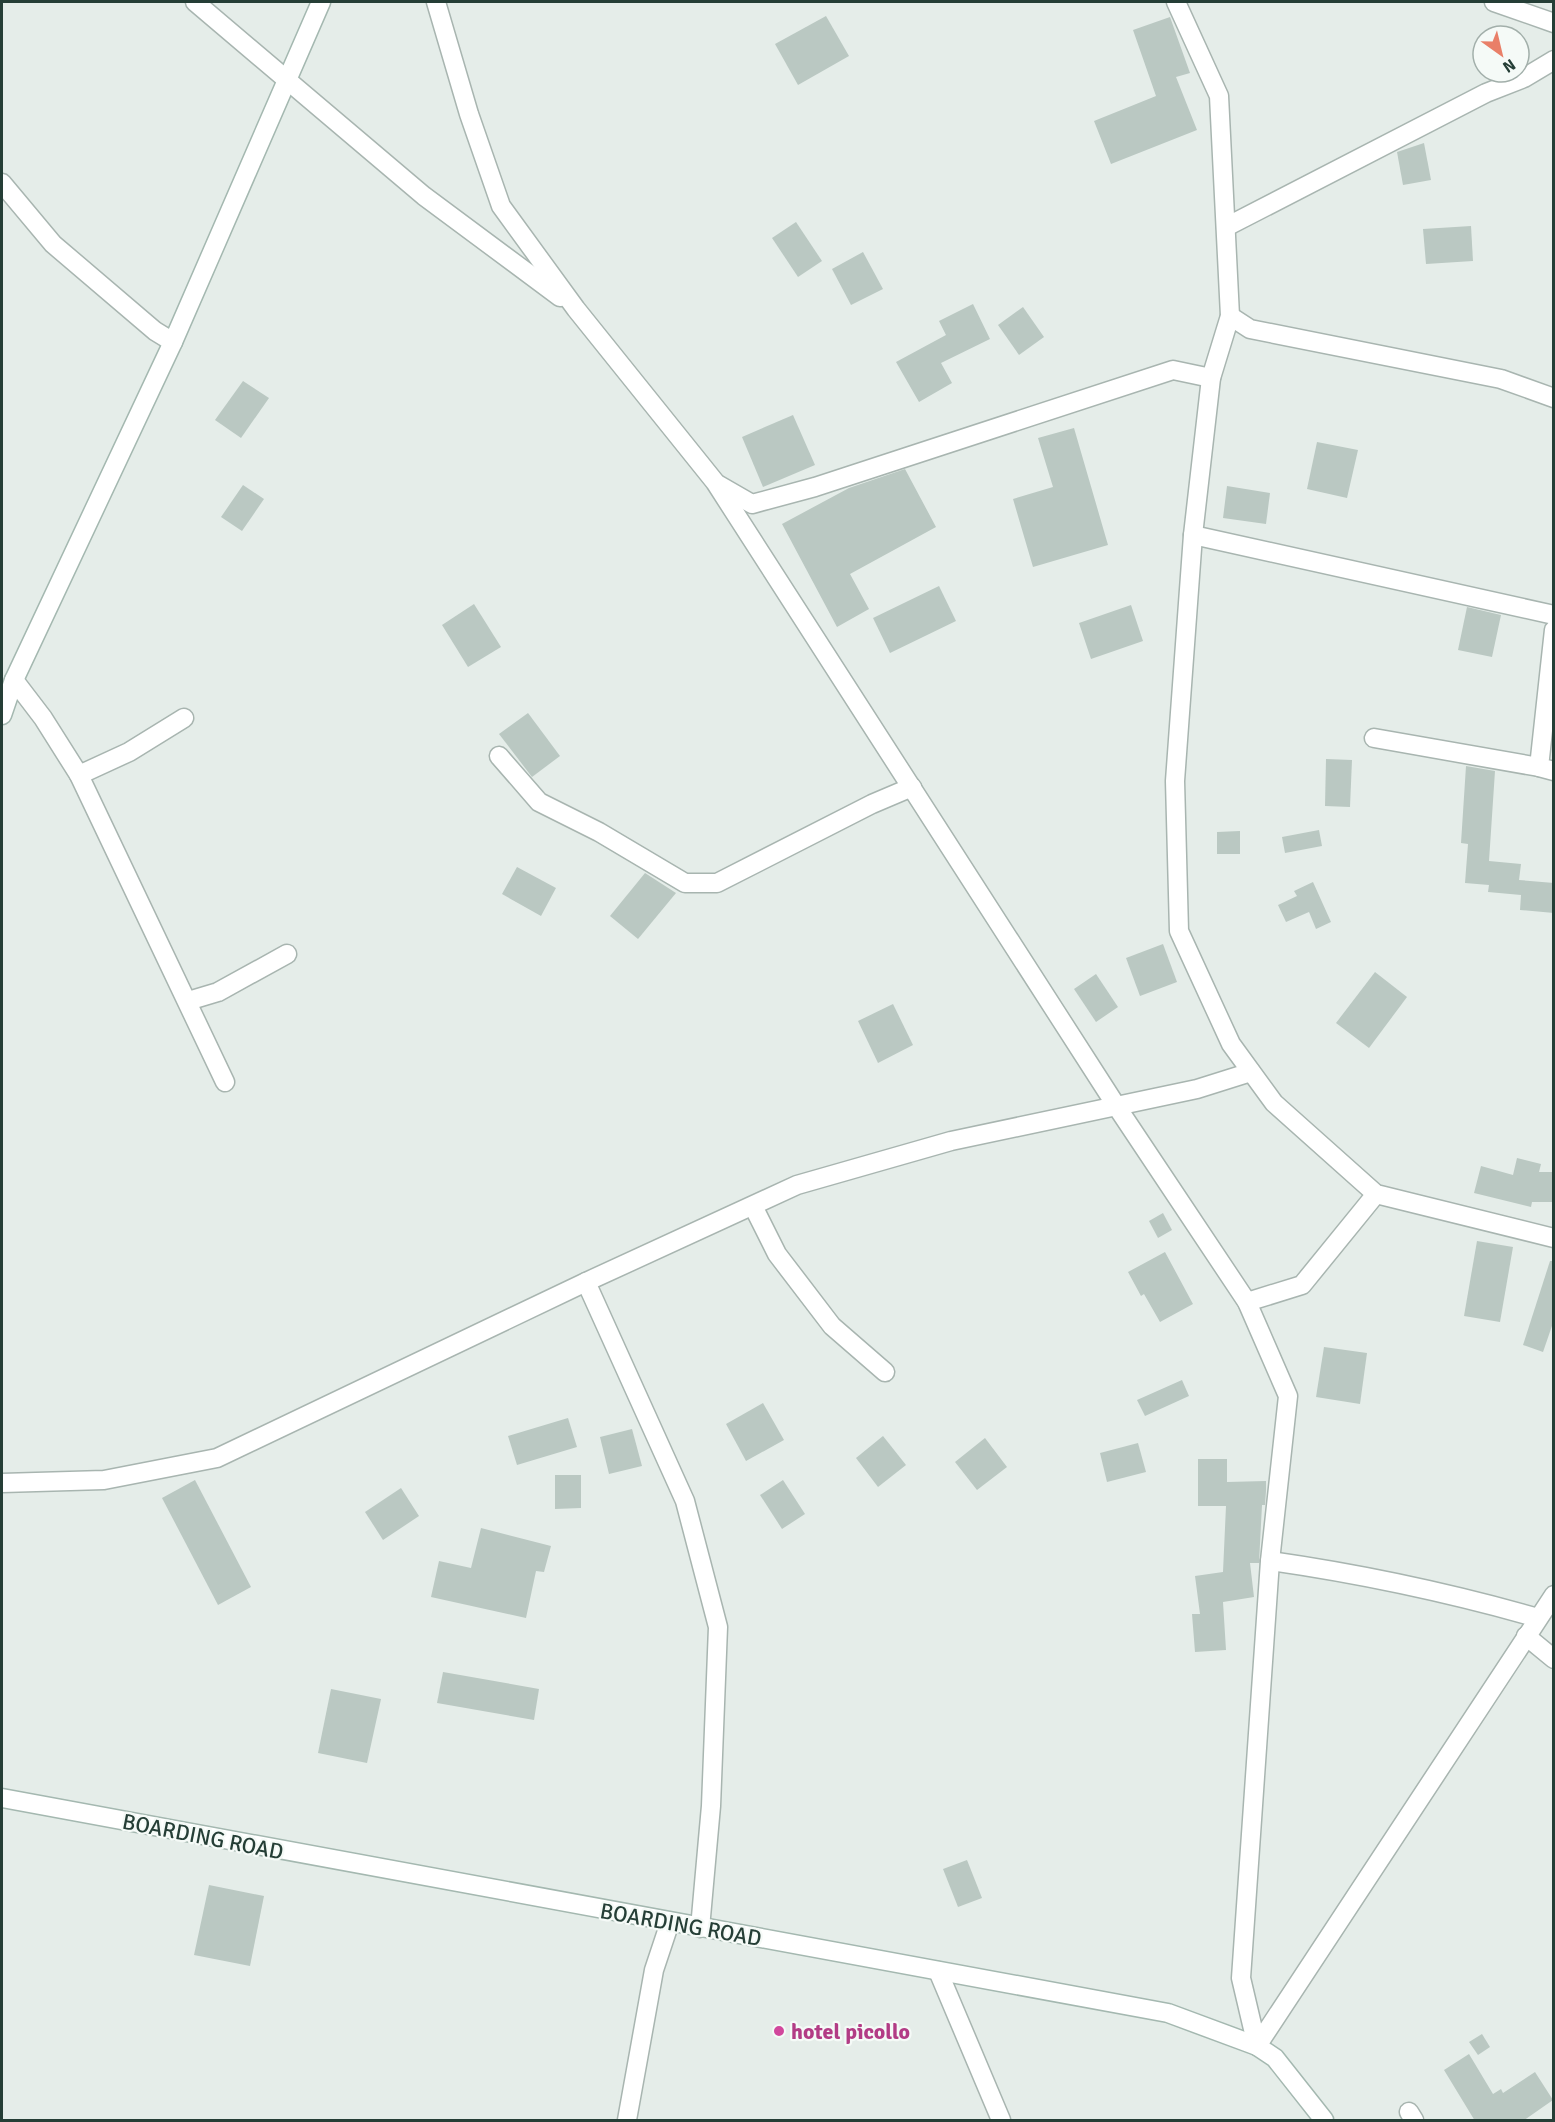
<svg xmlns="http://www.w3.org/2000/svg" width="1555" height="2122" font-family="Signika,sans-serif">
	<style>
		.building { fill: #bac8c2 }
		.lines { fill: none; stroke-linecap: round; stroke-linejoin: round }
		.street-casing { stroke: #a8b5b0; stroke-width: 21 }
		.secondary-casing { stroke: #a4b8b0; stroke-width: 21 }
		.street { stroke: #fff; stroke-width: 18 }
		.secondary { stroke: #fff; stroke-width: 18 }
		.hotel-dot { fill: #d1479c; stroke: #f5faf7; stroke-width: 2 }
		.labels { text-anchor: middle; stroke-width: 4.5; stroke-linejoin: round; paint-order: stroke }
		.street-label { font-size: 22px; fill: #253e36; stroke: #f5faf7 }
		.hotel-label { font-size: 22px; font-weight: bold; fill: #b23c85; stroke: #f5faf7; text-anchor: start }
	</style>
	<rect width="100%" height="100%" fill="#e5ede9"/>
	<!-- building -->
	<g class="building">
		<path d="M826 16 849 56 798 85 775 44Z"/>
		<path d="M1170 17 1190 73 1176 77 1197 130 1111 164 1094 121 1156 96 1133 30Z"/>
		<path d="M1424 143 1431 180 1403 185 1397 152Z"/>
		<path d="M796 222 822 261 798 277 772 238Z"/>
		<path d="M1471 226 1473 261 1426 264 1423 229Z"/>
		<path d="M863 252 883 289 851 305 832 269Z"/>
		<path d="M973 304 990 339 941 363 952 383 919 402 896 362 946 335 939 321Z"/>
		<path d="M1023 307 1044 337 1019 355 998 325Z"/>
		<path d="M243 381 269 398 241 438 215 420Z"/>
		<path d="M793 415 815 465 763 487 742 437Z"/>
		<path d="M1074 428 1108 545 1033 567 1013 499 1053 487 1038 438Z"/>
		<path d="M1317 442 1358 450 1347 498 1307 489Z"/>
		<path d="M905 469 936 527 850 574 869 609 837 627 782 524 849 488Z"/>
		<path d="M243 485 264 499 242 531 221 517Z"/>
		<path d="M1227 486 1270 493 1266 524 1223 518Z"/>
		<path d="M939 586 956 621 890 653 873 618Z"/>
		<path d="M474 604 501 647 468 667 442 625Z"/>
		<path d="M1131 605 1143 641 1091 659 1079 623Z"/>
		<path d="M1467 607 1501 615 1492 657 1458 650Z"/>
		<path d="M528 713 560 756 532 777 499 734Z"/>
		<path d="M1326 759 1352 760 1350 807 1325 806Z"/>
		<path d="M1466 766 1495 771 1489 861 1521 864 1519 880 1554 883V913L1520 910 1521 895 1488 892 1489 885 1465 883 1468 844 1461 843Z"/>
		<path d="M1319 830 1322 846 1285 853 1282 837Z"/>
		<path d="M1240 831V854H1217V832Z"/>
		<path d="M517 867 556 888 541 916 502 894Z"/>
		<path d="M645 873 676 893 638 939 610 916Z"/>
		<path d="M1313 882 1331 922 1316 929 1309 912 1286 922 1278 905 1297 896 1294 891Z"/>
		<path d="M1163 944 1177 982 1140 996 1126 958Z"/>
		<path d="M1375 972 1407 997 1369 1048 1336 1023Z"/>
		<path d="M1096 974 1118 1007 1096 1022 1074 989Z"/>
		<path d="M893 1004 913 1045 878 1063 858 1021Z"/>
		<path d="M1517 1158 1541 1164 1539 1172H1554V1202H1532L1531 1207 1474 1193 1481 1166 1513 1175Z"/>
		<path d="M1163 1213 1172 1230 1158 1238 1149 1221Z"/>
		<path d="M1477 1241 1513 1247 1500 1322 1464 1316Z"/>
		<path d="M1165 1252 1193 1304 1160 1322 1144 1294 1141 1296 1128 1272Z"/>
		<path d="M1550 1261H1554V1320L1543 1352 1523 1345Z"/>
		<path d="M1324 1347 1367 1353 1360 1404 1316 1397Z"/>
		<path d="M1182 1380 1189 1396 1145 1416 1137 1400Z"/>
		<path d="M763 1403 784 1440 746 1461 726 1424Z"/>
		<path d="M568 1418 577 1447 517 1465 508 1436Z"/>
		<path d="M632 1429 642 1466 609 1474 600 1437Z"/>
		<path d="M883 1436 906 1465 878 1487 856 1458Z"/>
		<path d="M985 1438 1007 1467 977 1490 955 1462Z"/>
		<path d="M1138 1443 1146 1472 1107 1482 1100 1453Z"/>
		<path d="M1198 1459H1227V1482L1266 1481V1491L1265 1505H1262L1259 1563H1250L1254 1597 1223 1602 1226 1650 1195 1652 1192 1614H1200L1195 1576 1223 1572 1226 1506H1198Z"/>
		<path d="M555 1475H581V1508L555 1509Z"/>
		<path d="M195 1480 251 1587 218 1605 162 1498Z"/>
		<path d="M783 1480 805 1514 782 1529 760 1495Z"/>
		<path d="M401 1488 419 1516 383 1540 365 1512Z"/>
		<path d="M481 1528 551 1546 544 1572 536 1571 526 1618 431 1597 439 1561 471 1568Z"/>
		<path d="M443 1672 539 1689 534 1720 437 1703Z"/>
		<path d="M331 1689 381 1699 367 1763 318 1753Z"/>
		<path d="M967 1860 982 1898 958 1907 943 1869Z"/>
		<path d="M209 1885 264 1896 250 1966 194 1955Z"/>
		<path d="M1482 2034 1490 2047 1478 2055 1469 2042Z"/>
		<path d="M1469 2054 1493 2094 1501 2089 1503 2093 1535 2072 1553 2100 1523 2121H1475L1444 2070Z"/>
	</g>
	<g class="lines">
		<defs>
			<g id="street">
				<path d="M195 2 424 196 560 297"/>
				<path d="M436 2 469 114 501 206 576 309 715 482 1117 1107 1247 1302 1288 1396 1270 1561 1241 1978 1257 2046 1554 1595"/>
				<path d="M1176 2 1219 96 1230 316 1211 378 1193 535 1175 781 1179 931 1231 1044 1274 1103 1376 1194 1554 1238"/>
				<path d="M1494 2 1554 23"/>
				<path d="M2 183 53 244 155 331 173 342"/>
				<path d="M1226 227 1486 93 1524 78 1554 60"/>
				<path d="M1230 316 1250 329 1501 379 1554 398"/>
				<path d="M719 485 752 504 815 487 1173 370 1211 378"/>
				<path d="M1193 535 1554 615"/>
				<path d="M1554 630 1539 767 1554 771"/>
				<path d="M14 680 43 718 79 775 225 1082"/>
				<path d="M1374 738 1539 767"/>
				<path d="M499 756 539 802 599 832 685 883H717L872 804 912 787"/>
				<path d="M79 775 129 752 184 718"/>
				<path d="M188 1001 218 992 287 954"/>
				<path d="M753 1206 777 1254 832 1326 885 1372"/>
				<path d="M586 1282 685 1501 718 1627 711 1806 700 1928"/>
				<path d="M1247 1302 1302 1285 1376 1194"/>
				<path d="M2 1483 104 1480 217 1458 586 1282 797 1185 951 1141 1197 1089 1251 1072"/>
				<path d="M1270 1561C1361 1574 1450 1593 1538 1618"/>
				<path d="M1526 1636 1554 1659"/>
				<path d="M938 1971 1001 2120"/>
				<path d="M1409 2112 1414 2120"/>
				<path d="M627 2120 654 1970 670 1922"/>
			</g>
			<g id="secondary">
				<path d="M2 715 14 680 173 342 321 2"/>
				<path d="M2 1798 1168 2013 1257 2046 1275 2058 1324 2120"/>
			</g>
		</defs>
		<!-- street casing -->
		<use href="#street" class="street-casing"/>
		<!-- secondary casing -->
		<use href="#secondary" class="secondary-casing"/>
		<!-- street -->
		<use href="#street" class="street"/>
		<!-- secondary -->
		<use href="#secondary" class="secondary"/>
	</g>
	<!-- markers -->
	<circle class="hotel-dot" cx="779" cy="2031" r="6"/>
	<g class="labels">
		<!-- street labels -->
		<g class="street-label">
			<text transform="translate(203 1836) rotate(11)" y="8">BOARDING ROAD</text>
			<text transform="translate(681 1924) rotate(10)" y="8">BOARDING ROAD</text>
		</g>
		<!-- hotel labels -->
		<g class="hotel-label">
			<text x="791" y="2039">hotel picollo</text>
		</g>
	</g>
	<!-- border -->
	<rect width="1555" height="2122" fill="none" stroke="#253e36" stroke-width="6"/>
	<!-- north arrow -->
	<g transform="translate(1501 54) rotate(146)"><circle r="28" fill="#f5faf7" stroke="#a2afaa" stroke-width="1.5"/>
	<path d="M0-4.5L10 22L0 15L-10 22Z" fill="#e97f68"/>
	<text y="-9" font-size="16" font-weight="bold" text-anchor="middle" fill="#253e36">N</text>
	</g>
</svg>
